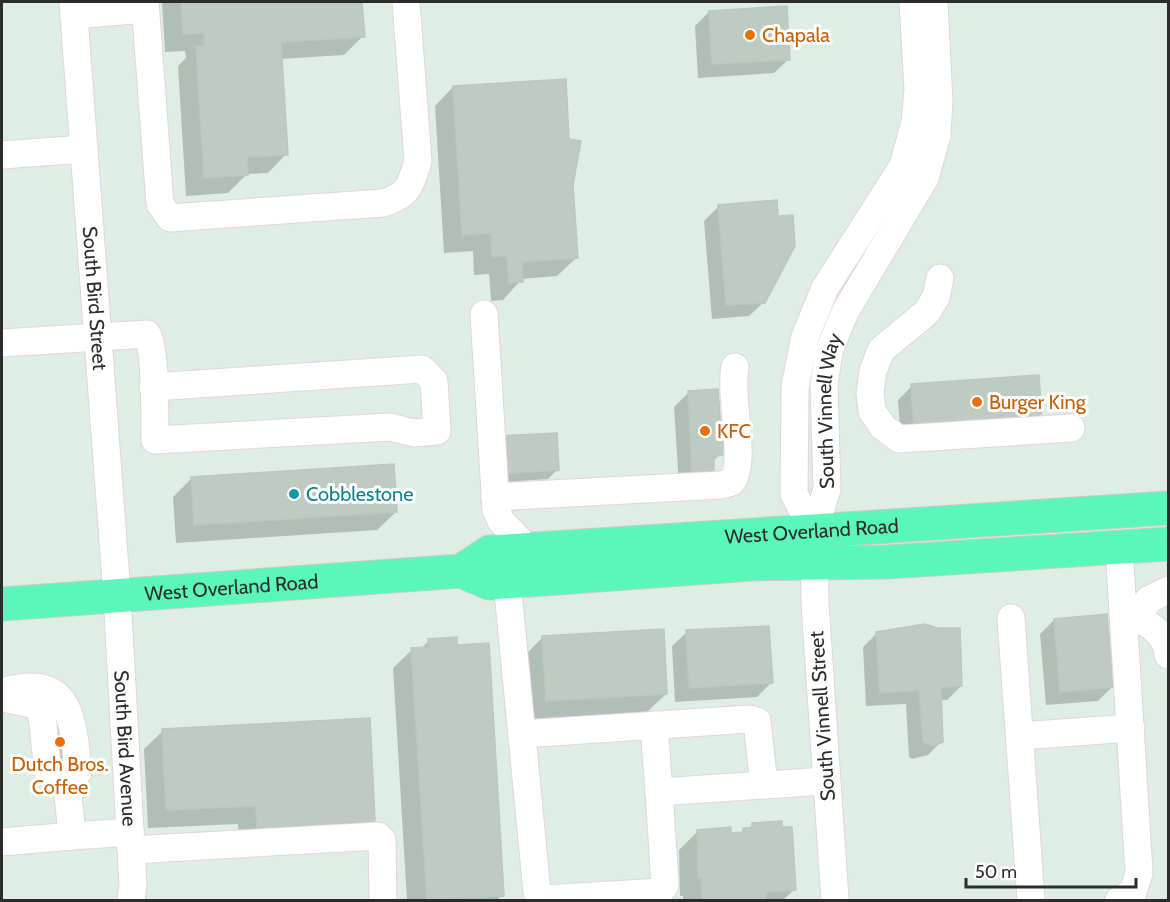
<svg xmlns="http://www.w3.org/2000/svg" width="1170" height="902" font-family="Cabin,sans-serif">
	<style>
		.shadow { fill: #0003 }
		.building { fill: #becac2; stroke: #b7cac0; stroke-width: 1.5 }
		.lines { fill: none; stroke-linecap: round; stroke-linejoin: round }
		.minor-casing { stroke: #e5d3da; stroke-width: 29 }
		.major-casing { stroke: #ccc; stroke-width: 35 }
		.minor { stroke: #fff; stroke-width: 27 }
		.major { stroke: #5bf6b9; stroke-width: 33 }
		.food-dot { fill: #e8710a; stroke: #fff; stroke-width: 2 }
		.culture-dot { fill: #0f9aa8; stroke: #fff; stroke-width: 2 }
		.labels { text-anchor: middle; stroke-width: 6; stroke-linejoin: round; paint-order: stroke }
		.food-label { font-size: 20px; fill: #c56008; stroke: #fff; text-anchor: start }
		.street-label { font-size: 20px; fill: #2c2c2c; stroke: #fff }
		.culture-label { font-size: 20px; fill: #0d838f; stroke: #fff; text-anchor: start }
	</style>
	<rect width="100%" height="100%" fill="#deeee5"/>
	<!-- shadow -->
	<g class="shadow">
		<path d="M162 2H361L363 36 344 55 280 59 286 154 268 173 247 174 228 193 186 196 178 66 186 58 185 51 165 52Z"/>
		<path d="M709 12 789 59 774 73 698 78 695 26Z"/>
		<path d="M453 87 571 184 576 258 557 276 522 279 503 300 491 301 489 274 474 275 473 251 444 253 435 106Z"/>
		<path d="M719 206 764 302 749 316 712 319 704 221Z"/>
		<path d="M1038 377 901 443 898 400 912 386Z"/>
		<path d="M688 393 720 432 725 447 712 463 713 471 699 485 679 486 674 407Z"/>
		<path d="M498 438 557 470 548 479 491 483Z"/>
		<path d="M192 478 396 512 377 530 176 543 173 497Z"/>
		<path d="M1054 620 1112 687 1098 701 1046 705 1040 634Z"/>
		<path d="M687 632 771 683 757 697 675 702 672 646Z"/>
		<path d="M877 633 961 686 947 700H940L942 741 928 755 912 759 909 757 906 704 866 706 863 647Z"/>
		<path d="M543 637 666 694 647 712 528 719 524 656Z"/>
		<path d="M429 641 502 895 497 900H407L393 668 412 650 420 649Z"/>
		<path d="M66 725 68 757 59 767 50 727Z"/>
		<path d="M163 731 374 821 355 840 239 846 238 824 148 828 144 749Z"/>
		<path d="M753 825 794 890 783 900H683V896H680L679 850 698 831 739 834Z"/>
	</g>
	<!-- building -->
	<g class="building">
		<path d="M181 2H362L365 37 281 42 288 155 247 157 248 175 204 178 196 46H204V33L183 34Z"/>
		<path d="M787 6 790 60 712 64 709 11Z"/>
		<path d="M566 79 569 139 581 141 573 185 578 258 522 262 523 282 509 283 507 256 492 257 491 233 462 235 453 86Z"/>
		<path d="M777 200 778 216 793 215 795 246 765 303 726 305 718 205Z"/>
		<path d="M1039 375 1042 421 914 430 911 384Z"/>
		<path d="M718 389 721 431 726 430 727 448H722L723 455 714 456V471L692 472 688 391Z"/>
		<path d="M557 433 559 470 500 474 498 436Z"/>
		<path d="M394 464 397 512 194 525 191 477Z"/>
		<path d="M1107 614 1113 687 1060 692 1054 619Z"/>
		<path d="M925 624 937 628H960L962 686 941 687 943 742 933 746 923 742 919 690 880 693 876 632Z"/>
		<path d="M769 626 773 683 689 688 686 630Z"/>
		<path d="M664 629 667 694 546 701 542 636Z"/>
		<path d="M457 637V645L489 643 504 896 427 900 411 648 429 647 428 639Z"/>
		<path d="M370 718 375 821 257 828 256 806 166 810 162 729Z"/>
		<path d="M782 821V827H792L796 890 766 892V900H702L701 878H698L697 830 731 827V833L743 832V828H752V823Z"/>
	</g>
	<g class="lines">
		<defs>
			<g id="minor">
				<path id="s1" d="M73 2 117 595 133 885 131 900"/>
				<path d="M145 2 160 204 170 218 383 203C409 195 410 186 418 161L406 2"/>
				<path d="M74 15 145 9"/>
				<path d="M2 155 84 149"/>
				<path d="M940 278 936 297 927 312 881 350 873 371 870 393 872 411 883 427 899 439 1071 428"/>
				<path d="M484 314 496 509 501 521 528 549"/>
				<path d="M2 343 147 334C157 353 154 416 155 440L390 427 414 433 437 431 434 381 422 369 153 387"/>
				<path d="M495 497 721 485 732 482C747 461 729 398 735 367"/>
				<path d="M814 532 794 494 795 387 805 337 825 288 903 166 915 122 918 90 913 2"/>
				<path d="M507 581 537 892 545 899 660 892 665 885 659 792 825 781"/>
				<path d="M1124 615C1144 619 1167 632 1168 655"/>
				<path d="M1011 618 1031 900"/>
				<path d="M1138 618 1148 600 1168 590"/>
				<path d="M2 692C72 671 73 720 78 772L67 784 72 836 130 832"/>
				<path d="M3 698 36 705 42 715 48 773 67 784"/>
				<path d="M654 725 659 792"/>
				<path d="M522 734 750 719 757 721 764 785"/>
				<path d="M1020 736 1131 728"/>
				<path d="M2 842 72 836"/>
				<path d="M131 850 378 836 382 840 383 900"/>
				<path id="s2" d="M835 900 815 604 814 532 827 489 824 385 829 351 845 312 925 178 937 135 939 102 934 2"/>
				<path d="M1119 900 1133 892 1139 873 1119 547"/>
			</g>
			<g id="major">
				<path id="s3" d="M461 571 490 552 1168 508"/>
				<path id="s4" d="M2 604 461 571 489 583 751 564 887 562 1168 544"/>
			</g>
		</defs>
		<!-- minor casing -->
		<use href="#minor" class="minor-casing"/>
		<!-- major casing -->
		<use href="#major" class="major-casing"/>
		<!-- minor -->
		<use href="#minor" class="minor"/>
		<!-- major -->
		<use href="#major" class="major"/>
	</g>
	<!-- markers -->
	<g class="food-dot">
		<circle cx="750" cy="35" r="6"/>
		<circle cx="977" cy="402" r="6"/>
		<circle cx="705" cy="431" r="6"/>
		<circle cx="60" cy="742" r="6"/>
	</g>
	<circle class="culture-dot" cx="294" cy="494" r="6"/>
	<g class="labels">
		<!-- food labels -->
		<g class="food-label">
			<text x="762" y="42">Chapala</text>
			<text x="989" y="409">Burger King</text>
			<text x="717" y="438">KFC</text>
			<text x="60" y="771" text-anchor="middle">Dutch Bros.<tspan x="60" dy="23">Coffee</tspan></text>
		</g>
		<!-- street labels -->
		<g class="street-label">
			<text dy="7" stroke="none"><textPath href="#s1" startOffset="297">South Bird Street</textPath></text>
			<text dy="7" stroke="none"><textPath href="#s2" startOffset="492">South Vinnell Way</textPath></text>
			<text dy="7" stroke="none"><textPath href="#s3" startOffset="357">West Overland Road</textPath></text>
			<text dy="7" stroke="none"><textPath href="#s4" startOffset="230">West Overland Road</textPath></text>
			<text transform="translate(822 716) rotate(-94)" y="7">South Vinnell Street</text>
			<text dy="7" stroke="none"><textPath href="#s1" startOffset="748">South Bird Avenue</textPath></text>
		</g>
		<!-- culture labels -->
		<g class="culture-label">
			<text x="306" y="501">Cobblestone</text>
		</g>
	</g>
	<!-- border -->
	<rect width="1170" height="902" fill="none" stroke="#2c2c2c" stroke-width="6"/>
	<!-- scale -->
	<path d="M966 878v9h170v-9" fill="none" stroke="#2c2c2c" stroke-width="3"/>
	<text x="975" y="878" font-size="18" fill="#2c2c2c" stroke="#ffffff" stroke-width="4.5" paint-order="stroke">50 m</text>
</svg>
